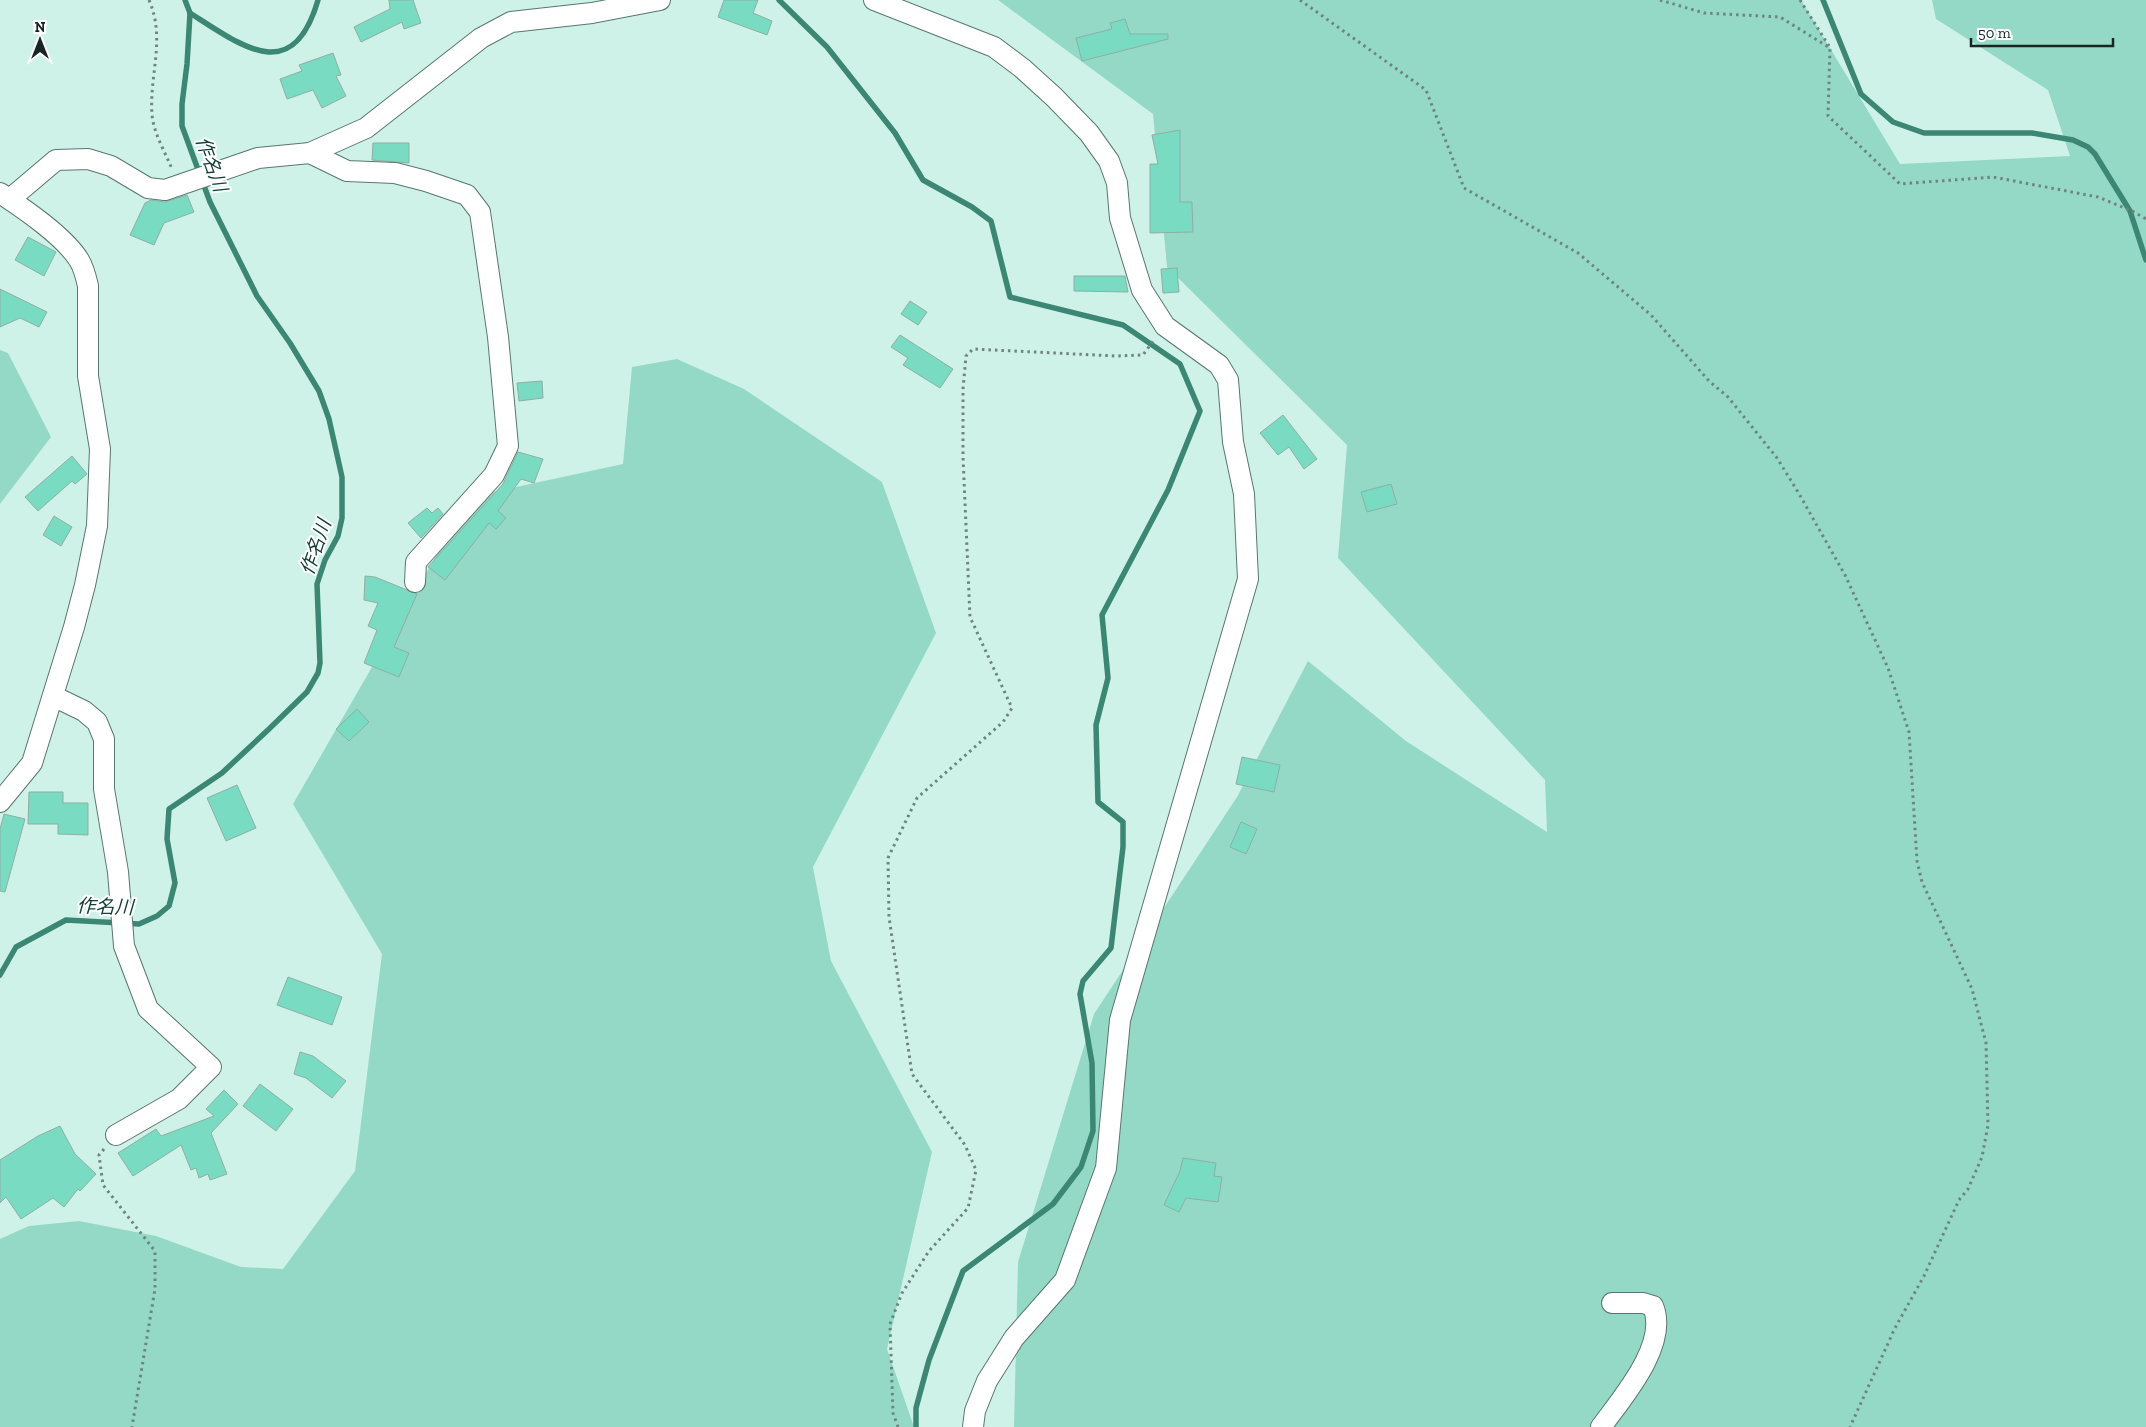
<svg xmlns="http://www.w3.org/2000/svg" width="2146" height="1427" font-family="'Zilla Slab','Noto Sans JP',serif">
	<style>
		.green { fill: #94d9c6 }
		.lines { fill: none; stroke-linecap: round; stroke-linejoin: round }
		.stream { stroke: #3c8674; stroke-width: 5.5 }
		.building { fill: #79dbc2; stroke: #8eafa5 }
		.minor-casing { stroke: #58776e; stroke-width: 22 }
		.path { stroke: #6e857f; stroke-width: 3; stroke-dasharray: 2.5 4; stroke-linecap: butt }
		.minor { stroke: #fff; stroke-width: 20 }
		.labels { text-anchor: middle; stroke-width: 4; stroke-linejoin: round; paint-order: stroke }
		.water-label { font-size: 19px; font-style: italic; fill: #154137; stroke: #fff }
	</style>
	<rect width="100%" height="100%" fill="#cff2e8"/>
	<!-- green -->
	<g class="green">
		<path d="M998 0H1801L1900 164 2070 156 2048 90 1936 19 1932 0H2146V1427H1014L1018 1262 1094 1014 1237 797 1308 661 1406 741 1547 832 1545 780 1338 558 1347 445 1167 267 1153 114Z"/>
		<path d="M0 350 8 353 51 437 0 504Z"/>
		<path d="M677 359 744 389 882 482 936 633 813 867 831 961 932 1152 887 1349 914 1427H0V1239L29 1226 79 1221 156 1236 241 1267 283 1269 355 1171 382 954 293 804 470 497 623 464 632 367Z"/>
	</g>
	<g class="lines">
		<!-- stream -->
		<g class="stream">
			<path d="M779 0 827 47 895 133 923 180 972 207 991 221 1010 297 1123 325 1180 364 1200 411 1168 490 1102 615 1108 678 1096 725 1098 802 1123 822V847L1111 948 1083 981 1080 994 1092 1063 1093 1131 1081 1167 1053 1204 963 1271 929 1360 916 1408V1427"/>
			<path d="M1823 0 1861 94 1893 122 1924 133H2032L2073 140 2088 147 2095 154 2130 211 2146 260"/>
			<path d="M190 13C243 47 293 86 318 0"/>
			<path d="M0 975 16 947 66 920 139 924 157 916 169 906 175 883 167 839 169 809 222 773 269 729 307 692 318 673 320 663 317 584 325 560 338 536 342 518V477L329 419 319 391 290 343 257 296 210 202 182 126V104L187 64 190 13 185 0"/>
		</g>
	</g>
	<!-- building -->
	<g class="building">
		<path d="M389 0H413L421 23 404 29 402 22 361 42 354 27 390 9Z"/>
		<path d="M724 0H758L753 13 772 21 767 35 718 17Z"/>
		<path d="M1125 19 1130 34H1168V39L1082 61 1076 38 1112 29 1110 23Z"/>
		<path d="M333 53 341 75 336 76 346 96 322 108 313 90 287 99 280 79 302 71 299 65Z"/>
		<path d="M1180 130V202H1192L1193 232 1150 233V164H1158L1152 135Z"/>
		<path d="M373 143H409V163L372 160Z"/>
		<path d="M187 195 194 212 164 223 154 245 130 235 145 203 151 200 165 202Z"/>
		<path d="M28 237 56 252 44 276 15 260Z"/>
		<path d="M1177 268 1179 292 1163 293 1161 269Z"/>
		<path d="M1074 276H1125L1128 292 1074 291Z"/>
		<path d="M0 289 47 312 39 327 20 318 0 327Z"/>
		<path d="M910 301 927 312 918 325 901 314Z"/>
		<path d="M900 335 953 369 940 388 903 365 908 358 891 347Z"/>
		<path d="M542 381 543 398 519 401 517 383Z"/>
		<path d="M1283 415 1317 459 1304 469 1289 447 1278 455 1260 433Z"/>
		<path d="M518 452 543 459 534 483 521 479 498 511 506 518 496 529 489 523 445 580 428 567 503 484Z"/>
		<path d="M72 456 87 474 75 484 72 481 38 511 25 497Z"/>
		<path d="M1391 484 1397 504 1367 512 1361 492Z"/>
		<path d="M427 508 432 513 438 508 443 514 421 538 408 523Z"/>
		<path d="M54 516 72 527 61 546 43 535Z"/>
		<path d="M365 576 375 577 417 594 394 647 409 653 399 677 364 663 377 630 368 626 378 603 364 600Z"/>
		<path d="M357 709 369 722 349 741 336 729Z"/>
		<path d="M1242 757 1280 765 1274 792 1236 784Z"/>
		<path d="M237 785 256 828 226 841 207 798Z"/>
		<path d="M29 792H63V803H88V835L58 834V824H28Z"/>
		<path d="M4 814 25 819 5 892 0 891V829Z"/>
		<path d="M1241 822 1257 829 1246 854 1230 847Z"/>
		<path d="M288 977 342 997 332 1025 277 1005Z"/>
		<path d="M300 1052 313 1056 346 1081 332 1098 306 1078 294 1074Z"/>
		<path d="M260 1084 293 1109 276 1131 243 1106Z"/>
		<path d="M224 1090 238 1104 211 1133 227 1174 210 1180 208 1174 199 1178 196 1168 191 1170 181 1145 133 1176 118 1153 156 1129 161 1136 214 1116 206 1109Z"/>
		<path d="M60 1126 75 1154 96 1174 80 1191 78 1189 64 1207 53 1198 21 1219 6 1197 0 1203V1160L38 1136Z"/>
		<path d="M1183 1158 1216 1163 1214 1176 1222 1177 1218 1202 1186 1198 1179 1212 1164 1205 1180 1171Z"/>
	</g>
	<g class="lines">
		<defs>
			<g id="minor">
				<path d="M874 0 994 47 1022 68 1054 97 1089 133 1109 161 1117 183 1120 218 1142 290 1165 326 1219 365 1228 380 1233 442 1244 494 1248 579 1120 1020 1106 1168 1065 1280 1014 1338 987 1381 975 1411 973 1427"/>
				<path d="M310 153 347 171 395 173 426 181 467 195 480 212 498 337 508 446 494 475 416 562 415 582"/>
				<path d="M0 193C24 209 64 236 79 260 84 268 86 277 88 286V376L100 449 97 526 85 585 74 627 32 763 0 802"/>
				<path d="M10 199 56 160 88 159 111 166 148 188 165 190 258 158 310 153 366 128 481 38 511 22 592 13 660 0"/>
				<path d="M53 696 84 711 97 722 104 739V789L118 872 124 946 148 1009 211 1067 179 1099 116 1135"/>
				<path d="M1601 1427C1623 1397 1669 1344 1653 1306L1643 1303H1612"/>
			</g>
		</defs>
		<!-- minor casing -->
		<use href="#minor" class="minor-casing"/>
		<!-- path -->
		<g class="path">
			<path d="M149 0C166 39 149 75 152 115 154 134 165 152 172 169"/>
			<path d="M1300 0 1426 90 1464 188 1578 253 1651 315 1709 381 1728 397 1777 458 1798 492 1845 575 1888 668 1909 732 1917 861 1922 882 1972 989 1986 1043 1988 1125 1982 1157 1968 1189 1959 1200 1924 1276 1895 1328 1850 1427"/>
			<path d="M1660 0 1704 13 1780 17 1830 48 1828 116 1900 184 1993 177 2098 197 2134 212 2146 219"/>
			<path d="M1800 0 1829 46"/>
			<path d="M104 1149 99 1155 103 1185 155 1251V1289L132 1427"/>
			<path d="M898 1427 893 1413 890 1324 902 1293 929 1251 968 1208 976 1170 965 1145 912 1074 889 917 888 858 917 798 1003 722 1012 708 970 617 963 457V389L966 356 973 349 1116 356 1143 355 1154 340"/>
		</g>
		<!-- minor -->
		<use href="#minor" class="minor"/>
	</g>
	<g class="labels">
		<!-- water labels -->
		<g class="water-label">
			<text transform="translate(212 164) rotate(70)" y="7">作名川</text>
			<text transform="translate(315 547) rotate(-71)" y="7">作名川</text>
			<text transform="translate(105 906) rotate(2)" y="7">作名川</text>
		</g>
	</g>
	<!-- north arrow -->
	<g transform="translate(40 40)" stroke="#ffffff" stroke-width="4" paint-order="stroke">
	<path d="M0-4L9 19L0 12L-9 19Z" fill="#182521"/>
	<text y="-8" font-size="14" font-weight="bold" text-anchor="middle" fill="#182521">N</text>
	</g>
	<!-- scale -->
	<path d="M1971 38v8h142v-8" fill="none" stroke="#182521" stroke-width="2.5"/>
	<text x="1978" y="38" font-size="15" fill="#182521" stroke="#ffffff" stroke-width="4" paint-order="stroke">50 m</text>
</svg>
